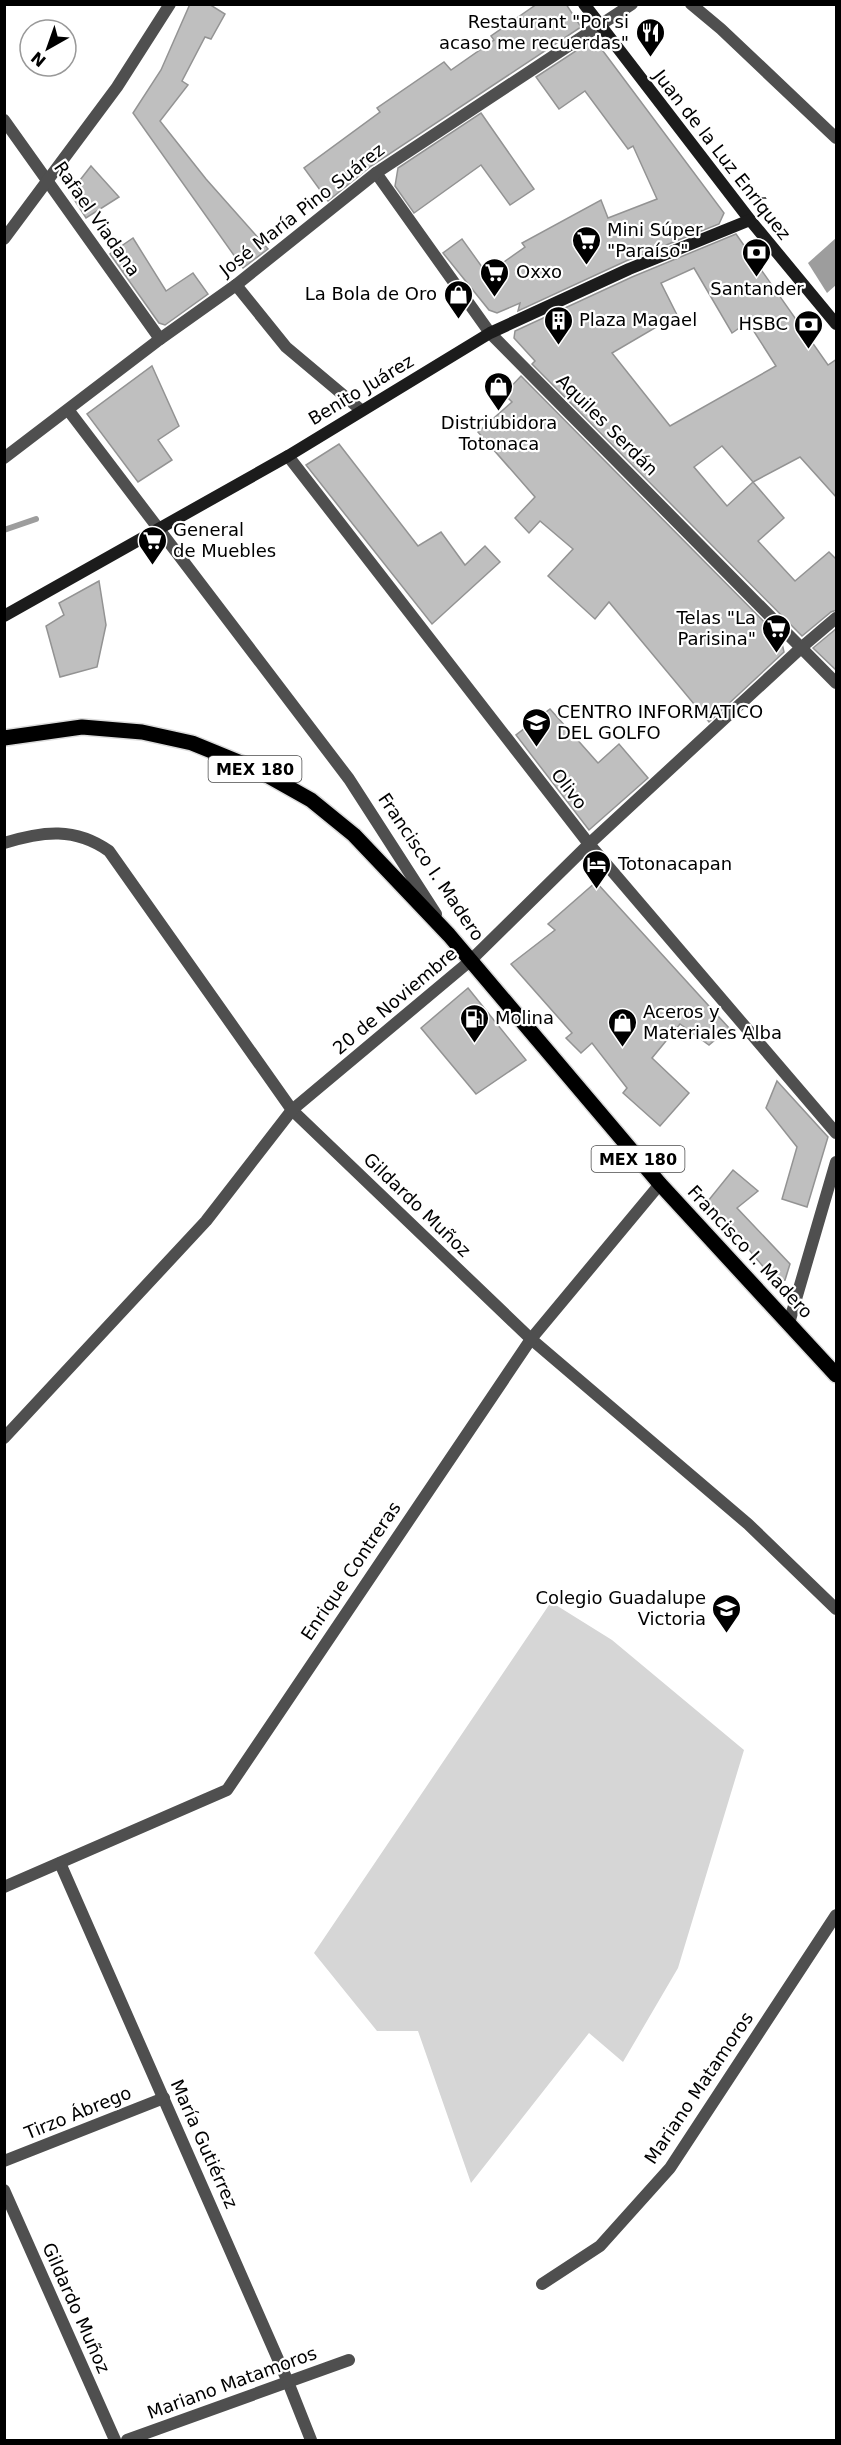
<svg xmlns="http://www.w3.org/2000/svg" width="841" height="2445" font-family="'DejaVu Sans',sans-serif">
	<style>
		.green { fill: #d6d6d6 }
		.water { fill: #9d9d9d }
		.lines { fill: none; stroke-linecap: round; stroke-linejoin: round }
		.stream { stroke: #9d9d9d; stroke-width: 6 }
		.building { fill: #bfbfbf; stroke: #939393; stroke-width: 1.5; fill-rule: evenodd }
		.primary-casing { stroke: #dbdbdb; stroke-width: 18 }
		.street { stroke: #4f4f4f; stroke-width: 12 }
		.secondary { stroke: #1c1c1c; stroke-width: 12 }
		.primary { stroke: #000; stroke-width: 15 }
		.labels { text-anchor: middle; stroke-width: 4.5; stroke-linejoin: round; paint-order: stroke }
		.shield { fill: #fff; stroke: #4c4c4c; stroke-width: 1.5 }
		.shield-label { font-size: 16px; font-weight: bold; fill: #000 }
		.poi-label { font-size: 18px; fill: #000; stroke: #fff; text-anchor: start }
		.street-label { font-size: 18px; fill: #000; stroke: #fff }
	</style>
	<rect width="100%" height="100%" fill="#fff"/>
	<!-- green -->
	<path class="green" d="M551 1602 612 1640 744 1750 678 1968 623 2062 589 2033 471 2183 418 2031H377L314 1953Z"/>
	<!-- water -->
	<path class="water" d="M836 238V285L827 293 808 263Z"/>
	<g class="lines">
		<!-- stream -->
		<path class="stream" d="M4 530 36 519"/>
	</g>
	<!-- building -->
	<g class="building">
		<path d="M190 4H209L225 14 211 39 205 37 182 81 188 85 160 121 206 179 268 249 243 268 133 113 161 70Z"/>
		<path d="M537 4H566L581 27 371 166 328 201 304 168 380 112 377 108 444 62 451 70 494 40 491 36Z"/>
		<path d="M594 39 724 213 719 224 626 261 518 311 520 303 497 313 489 310 443 253 462 239 487 274 525 247 522 243 601 200 608 218 657 199 633 146 628 149 585 91 559 109 536 77Z"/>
		<path d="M481 113 534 189 510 205 481 165 414 213 395 186 398 168Z"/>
		<path d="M91 166 119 197 86 218 72 196 73 189Z"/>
		<path d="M736 234 828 365 837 359V498L800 457 753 482 784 518 758 541 795 581 829 552 837 560V610L831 612 802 636 532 364 535 361 514 338 515 331 632 277ZM694 268 732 333 748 322 776 366 670 426 612 353 677 315 661 283ZM722 446 753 482 727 506 694 467Z"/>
		<path d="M133 238 166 291 193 273 208 294 165 325 159 323 110 254Z"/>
		<path d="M152 366 179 426 158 440 172 460 138 482 87 414Z"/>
		<path d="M521 376 781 639 784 652 709 722 609 602 595 619 548 576 573 549 540 521 529 533 515 518 535 497 478 432 512 402 504 394Z"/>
		<path d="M339 444 418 546 441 532 465 565 485 546 500 562 432 624 306 465Z"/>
		<path d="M99 581 106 625 97 667 60 677 46 626 64 615 59 603Z"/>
		<path d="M837 628V671L813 648Z"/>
		<path d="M550 709 598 763 619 744 648 778 589 830 516 735Z"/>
		<path d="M596 882 729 1028 709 1045 680 1024 652 1058 689 1093 660 1126 623 1093 627 1088 592 1043 581 1053 566 1038 572 1033 511 964 555 930 548 924Z"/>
		<path d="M468 988 526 1060 476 1094 421 1028Z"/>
		<path d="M777 1081 828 1137 807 1207 782 1199 797 1147 766 1108Z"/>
		<path d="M733 1170 758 1191 737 1208 790 1264 785 1280 776 1282 708 1201Z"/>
	</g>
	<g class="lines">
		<defs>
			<path id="primary" d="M4 738 82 727 142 732 192 743 256 769 311 800 354 835 449 935 660 1184 836 1375"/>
		</defs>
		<!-- primary casing -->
		<use href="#primary" class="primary-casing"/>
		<!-- street -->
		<g class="street">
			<path d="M691 4 721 29 836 138"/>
			<path d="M4 120 160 339"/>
			<path d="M376 173 490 333 836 683"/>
			<path d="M4 239 117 87 170 4"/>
			<path d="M236 285 286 347 361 410"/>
			<path d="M69 411 349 779 436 914"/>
			<path d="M288 456 589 844 836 1133"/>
			<path d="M4 458 160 339 236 285 376 173 632 4"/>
			<path d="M4 843C43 831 75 827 109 851L292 1110 531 1339 748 1524 836 1609"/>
			<path d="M789 1323 836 1162"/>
			<path d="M4 1438 206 1221 292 1110 470 961 589 844 802 647 836 618"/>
			<path d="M60 1863 288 2382 311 2440"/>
			<path d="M4 1887 227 1790 531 1339 660 1184"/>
			<path d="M4 2161 164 2098"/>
			<path d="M4 2190 115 2440"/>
			<path d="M542 2284 600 2246 670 2168 836 1915"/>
			<path d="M127 2440 349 2360"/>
		</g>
		<!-- secondary -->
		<g class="secondary">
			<path d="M584 4 750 220 836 324"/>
			<path d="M4 616 288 456 490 333 629 269 750 220"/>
		</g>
		<!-- primary -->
		<use href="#primary" class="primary"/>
	</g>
	<!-- icons -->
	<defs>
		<symbol id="restaurant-pin" viewBox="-11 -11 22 30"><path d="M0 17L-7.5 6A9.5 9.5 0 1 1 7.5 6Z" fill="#000" stroke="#fff"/><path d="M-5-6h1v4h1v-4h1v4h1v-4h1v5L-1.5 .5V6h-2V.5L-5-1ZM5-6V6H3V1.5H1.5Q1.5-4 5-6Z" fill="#fff"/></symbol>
		<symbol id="supermarket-pin" viewBox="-11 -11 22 30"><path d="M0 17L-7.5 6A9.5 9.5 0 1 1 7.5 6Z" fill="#000" stroke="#fff"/><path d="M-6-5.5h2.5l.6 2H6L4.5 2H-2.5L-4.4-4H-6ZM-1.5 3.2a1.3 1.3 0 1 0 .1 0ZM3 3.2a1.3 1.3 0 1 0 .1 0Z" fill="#fff"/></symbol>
		<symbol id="bank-pin" viewBox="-11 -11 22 30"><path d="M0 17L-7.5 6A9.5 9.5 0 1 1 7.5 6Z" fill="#000" stroke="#fff"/><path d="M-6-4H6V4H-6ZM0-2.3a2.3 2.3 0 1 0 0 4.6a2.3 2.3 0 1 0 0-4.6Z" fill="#fff"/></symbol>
		<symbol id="shop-pin" viewBox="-11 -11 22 30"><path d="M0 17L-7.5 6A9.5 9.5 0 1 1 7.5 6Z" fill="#000" stroke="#fff"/><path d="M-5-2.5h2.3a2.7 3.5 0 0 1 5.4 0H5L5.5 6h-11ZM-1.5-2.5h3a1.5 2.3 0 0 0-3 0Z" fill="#fff"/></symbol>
		<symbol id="building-pin" viewBox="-11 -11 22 30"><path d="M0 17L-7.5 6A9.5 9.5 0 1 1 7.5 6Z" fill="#000" stroke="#fff"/><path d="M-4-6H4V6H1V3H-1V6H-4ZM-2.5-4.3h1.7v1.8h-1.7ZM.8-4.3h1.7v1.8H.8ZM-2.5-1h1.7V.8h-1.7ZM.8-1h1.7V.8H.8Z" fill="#fff"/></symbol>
		<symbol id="university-pin" viewBox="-11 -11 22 30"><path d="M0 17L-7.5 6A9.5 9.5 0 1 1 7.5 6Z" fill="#000" stroke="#fff"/><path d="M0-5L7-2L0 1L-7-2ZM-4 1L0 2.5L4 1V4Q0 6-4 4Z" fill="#fff"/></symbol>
		<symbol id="hotel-pin" viewBox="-11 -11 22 30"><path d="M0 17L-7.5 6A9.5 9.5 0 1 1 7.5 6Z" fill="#000" stroke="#fff"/><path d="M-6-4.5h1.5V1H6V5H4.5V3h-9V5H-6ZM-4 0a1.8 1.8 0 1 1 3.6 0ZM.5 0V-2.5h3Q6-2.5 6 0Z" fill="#fff"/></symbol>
		<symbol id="fuel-pin" viewBox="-11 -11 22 30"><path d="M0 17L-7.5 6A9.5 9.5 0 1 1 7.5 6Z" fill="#000" stroke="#fff"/><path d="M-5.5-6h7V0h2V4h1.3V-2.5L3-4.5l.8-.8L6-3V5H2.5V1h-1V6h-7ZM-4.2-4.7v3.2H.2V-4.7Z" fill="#fff"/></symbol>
		<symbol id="school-pin" viewBox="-11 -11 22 30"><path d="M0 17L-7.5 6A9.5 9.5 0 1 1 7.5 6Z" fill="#000" stroke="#fff"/><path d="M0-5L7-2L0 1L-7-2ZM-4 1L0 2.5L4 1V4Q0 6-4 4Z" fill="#fff"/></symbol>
	</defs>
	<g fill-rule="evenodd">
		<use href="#restaurant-pin" x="634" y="16" width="33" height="45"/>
		<use href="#supermarket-pin" x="570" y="224" width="33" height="45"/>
		<use href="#bank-pin" x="740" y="236" width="33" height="45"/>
		<use href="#supermarket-pin" x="478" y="256" width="33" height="45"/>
		<use href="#shop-pin" x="442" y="278" width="33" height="45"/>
		<use href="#building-pin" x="542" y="304" width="33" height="45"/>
		<use href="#bank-pin" x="792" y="308" width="33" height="45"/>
		<use href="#shop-pin" x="482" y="370" width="33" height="45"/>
		<use href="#supermarket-pin" x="136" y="524" width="33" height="45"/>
		<use href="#supermarket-pin" x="760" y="612" width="33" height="45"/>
		<use href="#university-pin" x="520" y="706" width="33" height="45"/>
		<use href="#hotel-pin" x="580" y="848" width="33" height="45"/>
		<use href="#fuel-pin" x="458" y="1002" width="33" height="45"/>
		<use href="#shop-pin" x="606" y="1006" width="33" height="45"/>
		<use href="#school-pin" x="710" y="1592" width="33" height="45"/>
	</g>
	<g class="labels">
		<!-- shield labels -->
		<g class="shield">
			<rect x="208.5" y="756" width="93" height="26" rx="4.5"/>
			<rect x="591.5" y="1146" width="93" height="26" rx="4.5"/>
		</g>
		<g class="shield-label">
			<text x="255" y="775">MEX 180</text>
			<text x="638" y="1165">MEX 180</text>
		</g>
		<!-- poi labels -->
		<g class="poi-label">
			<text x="629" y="28" text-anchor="end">Restaurant "Por si<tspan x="629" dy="21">acaso me recuerdas"</tspan></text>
			<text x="607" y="236">Mini Súper<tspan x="607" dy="21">"Paraíso"</tspan></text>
			<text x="516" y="278">Oxxo</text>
			<text x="757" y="295" text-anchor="middle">Santander</text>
			<text x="437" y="300" text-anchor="end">La Bola de Oro</text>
			<text x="579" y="326">Plaza Magael</text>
			<text x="788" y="330" text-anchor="end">HSBC</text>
			<text x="499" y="429" text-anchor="middle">Distriubidora<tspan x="499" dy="21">Totonaca</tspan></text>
			<text x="173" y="536">General<tspan x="173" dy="21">de Muebles</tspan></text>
			<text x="756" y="624" text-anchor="end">Telas "La<tspan x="756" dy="21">Parisina"</tspan></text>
			<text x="557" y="718">CENTRO INFORMATICO<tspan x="557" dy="21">DEL GOLFO</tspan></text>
			<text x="618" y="870">Totonacapan</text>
			<text x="643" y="1018">Aceros y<tspan x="643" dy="21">Materiales Alba</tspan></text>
			<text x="495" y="1024">Molina</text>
			<text x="706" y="1604" text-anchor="end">Colegio Guadalupe<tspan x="706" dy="21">Victoria</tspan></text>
		</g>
		<!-- street labels -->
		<g class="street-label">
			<text transform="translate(722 155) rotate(52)" y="6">Juan de la Luz Enríquez</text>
			<text transform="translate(302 210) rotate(-38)" y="6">José María Pino Suárez</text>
			<text transform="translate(97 219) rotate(55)" y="6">Rafael Viadana</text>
			<text transform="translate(361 390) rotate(-31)" y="6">Benito Juárez</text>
			<text transform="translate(607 425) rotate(45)" y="6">Aquiles Serdán</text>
			<text transform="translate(569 789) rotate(52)" y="6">Olivo</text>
			<text transform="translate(431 867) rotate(56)" y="6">Francisco I. Madero</text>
			<text transform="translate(395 1001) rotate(-40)" y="6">20 de Noviembre</text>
			<text transform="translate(417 1205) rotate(44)" y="6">Gildardo Muñoz</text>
			<text transform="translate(750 1252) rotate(47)" y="6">Francisco I. Madero</text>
			<text transform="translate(351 1571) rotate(-56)" y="6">Enrique Contreras</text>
			<text transform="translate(699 2088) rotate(-56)" y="6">Mariano Matamoros</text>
			<text transform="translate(78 2113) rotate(-22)" y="6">Tirzo Ábrego</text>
			<text transform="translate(204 2144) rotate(66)" y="6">María Gutiérrez</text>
			<text transform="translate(76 2308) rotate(66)" y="6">Gildardo Muñoz</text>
			<text transform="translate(232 2383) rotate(-20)" y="6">Mariano Matamoros</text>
		</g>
	</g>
	<!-- border -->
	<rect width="841" height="2445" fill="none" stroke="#000000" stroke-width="12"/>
	<!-- north arrow -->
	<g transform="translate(48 48) rotate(220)"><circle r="28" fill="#ffffff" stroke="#999999" stroke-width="1.5"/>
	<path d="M0-4.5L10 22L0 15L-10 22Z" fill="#000000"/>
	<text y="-9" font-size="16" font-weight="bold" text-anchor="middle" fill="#000000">N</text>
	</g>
</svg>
